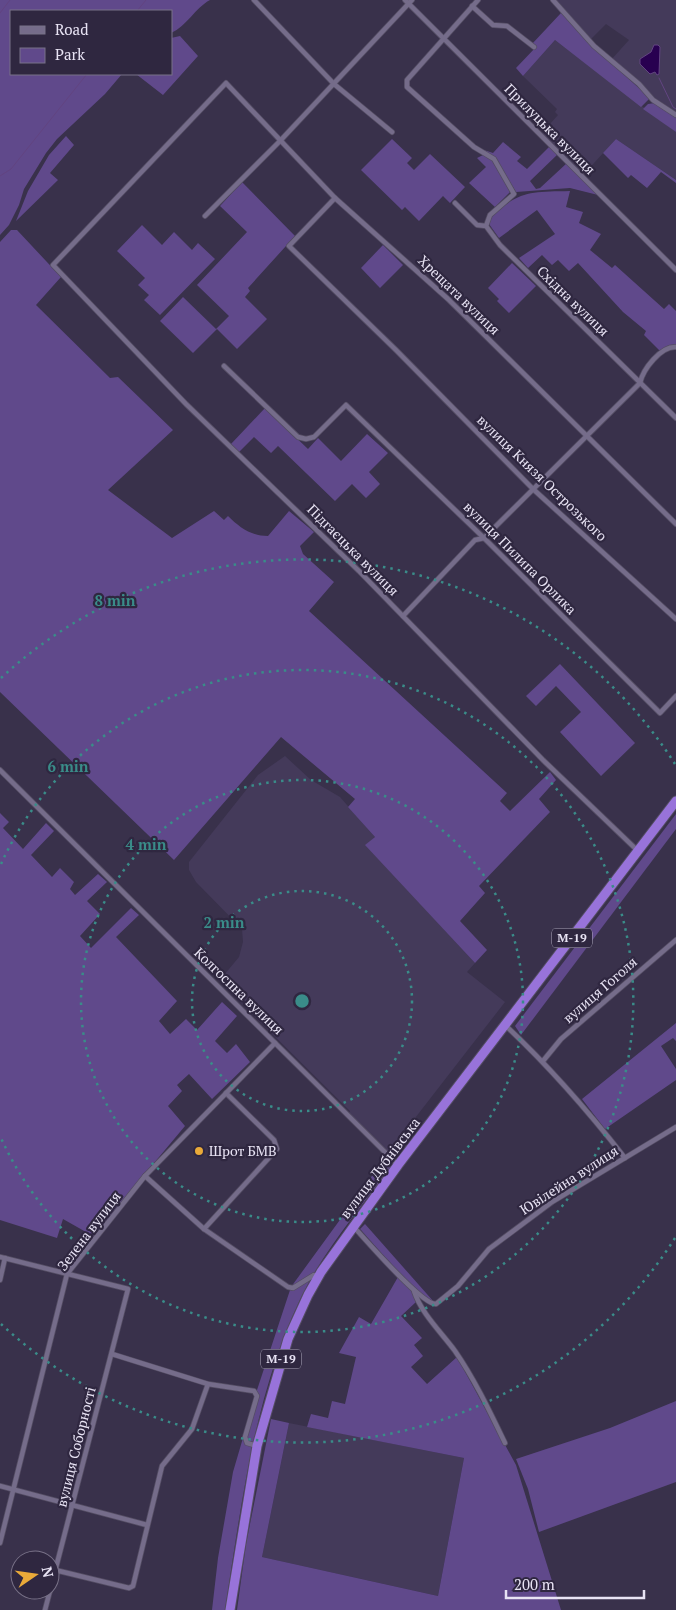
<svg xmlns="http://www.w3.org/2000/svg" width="676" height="1610" font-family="'PT Serif',serif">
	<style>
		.built { fill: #443a5a }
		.green { fill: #60498b }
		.water { fill: #280050; stroke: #624481 }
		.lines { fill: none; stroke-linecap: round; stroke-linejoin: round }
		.stream { stroke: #624481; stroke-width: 1 }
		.street-casing { stroke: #544d63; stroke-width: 6 }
		.highway-casing { stroke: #544d63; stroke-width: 11 }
		.street { stroke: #756c8a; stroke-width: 4.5 }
		.highway { stroke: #9873da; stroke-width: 9 }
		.ring { fill: none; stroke: #3a8c89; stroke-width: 2.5; stroke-dasharray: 2.5 5 }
		.poi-dot { fill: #eaaa39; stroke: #2f2740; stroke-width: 2 }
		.labels { text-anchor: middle; stroke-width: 4.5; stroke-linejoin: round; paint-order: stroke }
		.shield { fill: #2f2740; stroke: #b0abbe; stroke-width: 1 }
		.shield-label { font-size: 12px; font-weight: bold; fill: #e8e3f4 }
		.street-label { font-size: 14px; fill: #e8e3f4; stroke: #2f2740 }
		.poi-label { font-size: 14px; fill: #e8e3f4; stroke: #2f2740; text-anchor: start }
		.centre { fill: #3a8c89; stroke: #2f2740; stroke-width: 2.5 }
		.ring-label { font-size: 15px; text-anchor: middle; font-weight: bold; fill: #3a8c89; stroke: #2f2740; stroke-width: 4.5; stroke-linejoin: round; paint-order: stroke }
	</style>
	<rect width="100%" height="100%" fill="#39314b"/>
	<!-- built -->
	<g class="built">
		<path d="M556 0H676V113L654 99 640 84 611 60 629 40 606 24 590 40Z"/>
		<path d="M555 40 676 132V180L616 139 583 175 542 133 558 115 555 112 557 109 523 76Z"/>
		<path d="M285 756 311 780 340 797 375 837 366 845 475 963 467 972 505 1002 388 1153 349 1113 350 1111 219 981 239 957 243 942 242 929 196 882 189 870V862L258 775Z"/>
		<path d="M289 1423 464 1458 438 1596 262 1557Z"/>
	</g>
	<!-- green -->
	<g class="green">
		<path d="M0 0H210C195 8 187 26 171 33V11H11V74H122L105 94 57 139 46 153 24 189 19 205 9 225 0 235Z"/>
		<path d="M557 8 562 10 593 47 650 98 641 107 555 40 523 76 516 68 536 47 532 44 561 13Z"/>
		<path d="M180 36 198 56 163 95 136 74H171V38Z"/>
		<path d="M655 103 676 116V132L643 109 648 104Z"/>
		<path d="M66 136 74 145 50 173 58 180 16 221 28 191 49 155Z"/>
		<path d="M392 139 412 158 407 163 414 170 430 154 465 187 450 203 443 196 419 221 405 207 402 210 361 170Z"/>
		<path d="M616 139 676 180V183L661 172 647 188 631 175 628 178 603 153Z"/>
		<path d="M503 142 521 157 517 161 527 169 550 146 558 154 530 181 536 189 540 188 567 163 598 195 570 188 516 192 495 158 484 150 493 153Z"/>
		<path d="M483 155 493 160 510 192 495 207 469 183 486 167 477 158Z"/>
		<path d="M242 182 295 236 248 288 250 291 245 297 267 319 237 349 217 329 193 353 160 321 183 297 216 329 229 316 197 285 247 232 220 206Z"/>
		<path d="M570 191 566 207 583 212 579 223 601 234 590 250 612 268 615 265 664 309 669 304 676 311V345L660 351 644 335 646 331 623 312 578 263 569 271 558 260 552 265 542 255 528 268 519 258 555 234 537 210 499 238 489 224V219C519 190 530 192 570 191Z"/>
		<path d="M142 225 162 245 174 232 192 250 198 243 215 259 160 315 144 300 149 295 138 285 145 278 117 251Z"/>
		<path d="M11 230H17L61 277 36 305 110 378 118 377 173 430 108 490 172 538 214 511 224 520 228 516C239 527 251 536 268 536L289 511 314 532 300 546 303 554 334 582 309 611 507 793 500 801 510 811 550 772 556 780 539 799 550 812 479 886 485 893 460 921 487 950 475 963 365 845 375 837 348 807 355 799 281 737 174 860 0 692V242Z"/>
		<path d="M383 245 403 265 380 288 361 268Z"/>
		<path d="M512 263 536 286 509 313 497 301 499 299 488 288Z"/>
		<path d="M265 408 308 449 318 438 341 461 367 434 388 453 369 472 380 484 366 498 352 484 335 501 278 446 271 453 254 437 239 452 231 444Z"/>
		<path d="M560 664 635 743 601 776 560 732 581 712 556 686 536 706 526 696Z"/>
		<path d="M0 813 9 822 3 828 23 849 46 823 54 831 31 855 52 877 60 868 74 882 70 889 75 895 98 874 107 882 87 901 100 914 80 936 91 948 131 908 139 915 116 937 177 1001 159 1021 170 1034 186 1019 197 1030 222 1002 237 1016 215 1041 227 1053 236 1044 250 1062 212 1099 189 1074 177 1085 182 1091 168 1106 185 1126 93 1236 63 1219 57 1238 0 1220Z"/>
		<path d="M676 814V829L521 1035 515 1026Z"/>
		<path d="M676 1023V1041L673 1038 661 1046 676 1069V1080L605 1129 582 1099Z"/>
		<path d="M385 1158 392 1165C364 1203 333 1240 310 1280 256 1380 242 1500 225 1610H212L218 1558 233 1472 257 1390 291 1287Z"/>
		<path d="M365 1224 434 1302C418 1297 374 1244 360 1229Z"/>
		<path d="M398 1277 412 1291 416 1302 401 1316 422 1338 414 1345 423 1356 411 1367 427 1384 457 1357 516 1465 561 1610H237L246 1544 271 1419 289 1423 262 1557 438 1596 464 1458 307 1427 311 1414 328 1418 332 1401 345 1404 356 1357 339 1353 359 1317 371 1324Z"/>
		<path d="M676 1401V1482L539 1532 528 1489 516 1459 610 1428Z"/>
	</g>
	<!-- water -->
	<path class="water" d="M654 45H658L660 47 659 74 657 75 655 72 650 74 640 64V59L651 52Z"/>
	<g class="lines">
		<!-- stream -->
		<g class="stream">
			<path d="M137 11 146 0"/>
			<path d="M0 13 10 0"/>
			<path d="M659 78 673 107 676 109"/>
			<path d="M0 176 11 169 87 74"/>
		</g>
		<defs>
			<g id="street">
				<path d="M254 0 334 84 392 132"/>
				<path d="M405 0 676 270"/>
				<path d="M478 0 407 80V87L474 147 494 159 514 194 490 215 486 226"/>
				<path d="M553 0 594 46 639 84 653 100 676 115"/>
				<path d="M472 6 493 25 507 26 534 47"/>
				<path d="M335 198 289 246 396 350 533 489 676 619"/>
				<path d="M455 203 477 225 486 226 500 245 676 418"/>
				<path d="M205 216 280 141 412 0"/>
				<path d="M224 366 298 437 306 439 314 437 346 405 484 538 660 713 676 696"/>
				<path d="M403 616 475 540 484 538 640 383C643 369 661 346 676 347"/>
				<path d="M0 770 398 1165"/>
				<path d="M638 851 543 760 359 571 186 404 53 265 226 83 335 198 448 299 676 524"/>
				<path d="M506 1026C550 1067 588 1111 625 1158"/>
				<path d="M543 1061 561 1039 676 940"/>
				<path d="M145 1176 204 1229 288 1287 293 1288 314 1275 318 1277"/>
				<path d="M353 1226C366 1240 422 1305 436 1304L458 1286 489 1249 552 1202 676 1127"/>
				<path d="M204 1229 277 1149 274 1140 226 1093"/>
				<path d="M0 1257 128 1289 45 1610"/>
				<path d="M0 1280 5 1258"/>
				<path d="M414 1291C421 1313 441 1332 455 1351 475 1380 490 1412 505 1443"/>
				<path d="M112 1354 208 1384 254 1391 257 1396 245 1437 247 1443 257 1446"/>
				<path d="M0 1486 147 1525"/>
				<path d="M0 1543 67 1274 145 1176 275 1043"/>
				<path d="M55 1570 129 1588 133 1586 162 1466 192 1429 208 1384"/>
			</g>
			<path id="highway" d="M230 1610 257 1446 288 1339 308 1295 321 1272 398 1165 676 801"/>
		</defs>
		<!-- street casing -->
		<use href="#street" class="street-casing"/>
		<!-- highway casing -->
		<use href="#highway" class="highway-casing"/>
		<!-- street -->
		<use href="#street" class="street"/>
		<!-- highway -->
		<use href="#highway" class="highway"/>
	</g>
	<!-- distance rings -->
	<g class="ring">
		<circle cx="302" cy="1001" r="110"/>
		<circle cx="302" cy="1001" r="221"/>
		<path d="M1 864A331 331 0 1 1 1 1138"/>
		<path d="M675 1238A442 442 0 0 1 1 1324M1 678A442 442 0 0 1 675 764"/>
	</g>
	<!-- markers -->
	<circle class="poi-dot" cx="199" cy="1151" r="5"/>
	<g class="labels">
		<!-- shield labels -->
		<g class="shield">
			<rect x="552" y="928.5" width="40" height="19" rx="4"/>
			<rect x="261" y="1349.5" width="40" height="19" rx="4"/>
		</g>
		<g class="shield-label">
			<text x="572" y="942">М-19</text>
			<text x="281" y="1363">М-19</text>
		</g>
		<!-- street labels -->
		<g class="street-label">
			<text transform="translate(550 129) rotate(45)" y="5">Прилуцька вулиця</text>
			<text transform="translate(459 295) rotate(44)" y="5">Хрещата вулиця</text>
			<text transform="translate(573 301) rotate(44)" y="5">Східна вулиця</text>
			<text transform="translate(542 478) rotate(44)" y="5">вулиця Князя Острозького</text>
			<text transform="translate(353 550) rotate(45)" y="5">Підгаєцька вулиця</text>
			<text transform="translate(520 558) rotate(45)" y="5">вулиця Пилипа Орлика</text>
			<text transform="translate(600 990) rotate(-41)" y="5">вулиця Гоголя</text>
			<text transform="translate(239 991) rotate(44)" y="5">Колгоспна вулиця</text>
			<text transform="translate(380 1168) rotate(-53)" y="5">вулиця Дубнівська</text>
			<text transform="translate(569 1180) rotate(-33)" y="5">Ювілейна вулиця</text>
			<text transform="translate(89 1231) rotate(-53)" y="5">Зелена вулиця</text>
			<text transform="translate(76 1447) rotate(-76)" y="5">вулиця Соборності</text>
		</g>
		<!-- poi labels -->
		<g class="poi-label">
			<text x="209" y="1156">Шрот БМВ</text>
		</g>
	</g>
	<circle cx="302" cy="1001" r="8" class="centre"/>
	<g class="ring-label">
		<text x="115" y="606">8 min</text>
		<text x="68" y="772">6 min</text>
		<text x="146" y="850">4 min</text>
		<text x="224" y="928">2 min</text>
	</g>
	<!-- legend -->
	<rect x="10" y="10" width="162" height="65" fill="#2f2740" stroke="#797288"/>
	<rect x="20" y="26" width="25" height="8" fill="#756c8a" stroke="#797288"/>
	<text x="55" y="35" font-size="15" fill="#e8e3f4">Road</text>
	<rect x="20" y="48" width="25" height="15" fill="#60498b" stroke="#797288"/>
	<text x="55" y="60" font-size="15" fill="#e8e3f4">Park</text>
	<!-- north arrow -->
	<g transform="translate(35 1575) rotate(77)"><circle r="24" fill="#2f2740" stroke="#797288"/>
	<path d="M0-4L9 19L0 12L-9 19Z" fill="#eaaa39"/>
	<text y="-8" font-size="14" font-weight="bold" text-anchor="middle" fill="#e8e3f4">N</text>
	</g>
	<!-- scale -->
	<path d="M506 1590v8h138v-8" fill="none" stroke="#e8e3f4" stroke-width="2.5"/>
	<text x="514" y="1590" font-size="15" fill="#e8e3f4" stroke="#2f2740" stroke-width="4" paint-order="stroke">200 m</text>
</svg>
